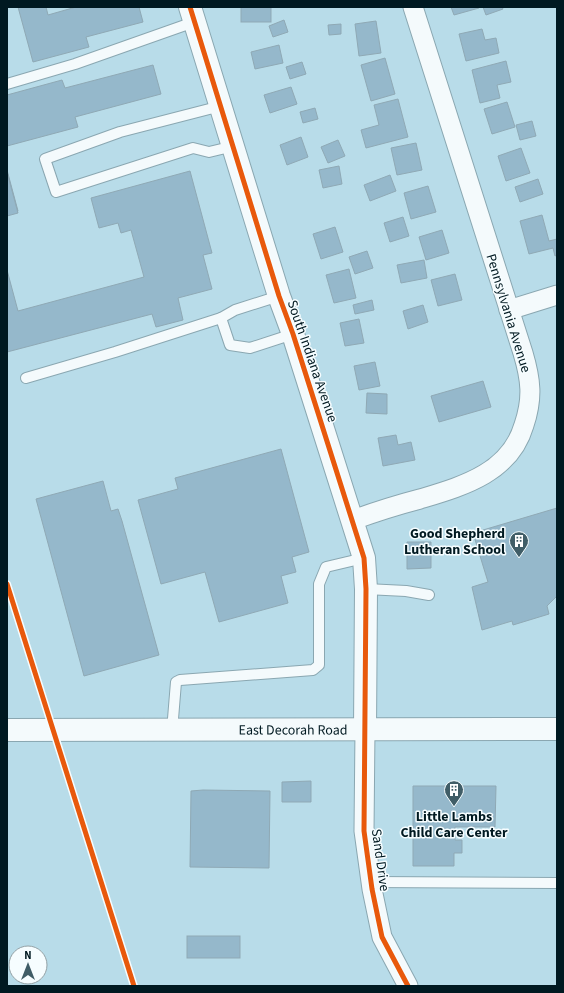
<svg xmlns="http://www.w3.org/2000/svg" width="564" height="993" font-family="'Source Sans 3',sans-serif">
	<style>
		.building { fill: #95b8cb; stroke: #8fa9b5 }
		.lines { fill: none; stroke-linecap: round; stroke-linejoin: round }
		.service-casing { stroke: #8aa7b1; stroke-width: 12 }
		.minor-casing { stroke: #8aa7b1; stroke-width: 21 }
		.tertiary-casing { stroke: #8aa7b1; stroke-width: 24 }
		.service { stroke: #f4fafc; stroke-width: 10 }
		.minor { stroke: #f4fafc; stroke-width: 19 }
		.tertiary { stroke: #f4fafc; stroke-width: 22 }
		.cycleway-casing { stroke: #f6fdff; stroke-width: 8 }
		.cycleway { stroke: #e8590c; stroke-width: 5 }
		.labels { text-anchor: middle; stroke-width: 3; stroke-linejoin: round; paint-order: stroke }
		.street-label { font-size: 14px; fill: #001921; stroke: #f6fdff }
		.poi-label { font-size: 14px; font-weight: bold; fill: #001921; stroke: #f6fdff; text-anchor: end }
	</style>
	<rect width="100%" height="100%" fill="#b8dce9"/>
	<!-- building -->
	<g class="building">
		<path d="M18 7H46L48 15 76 7H139L143 22 86 37 89 47 33 62Z"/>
		<rect x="241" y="7" width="30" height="15"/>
		<path d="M451 7H479V8L454 15Z"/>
		<path d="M483 7H502L503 9 486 15Z"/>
		<path d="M284 20 288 32 273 37 269 26Z"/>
		<path d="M376 21 381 53 359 56 355 24Z"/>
		<path d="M341 24V34L329 35 328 25Z"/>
		<path d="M482 29 485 40 496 38 499 53 466 61 459 34Z"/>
		<path d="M279 45 283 63 255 69 251 52Z"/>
		<path d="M385 58 395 94 371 101 361 65Z"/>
		<path d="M506 61 511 82 497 85 500 98 480 103 472 70Z"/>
		<path d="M302 62 306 74 290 79 286 67Z"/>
		<path d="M153 65 161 94 75 117 78 127 7 146V95L62 80 65 88Z"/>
		<path d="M291 87 297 104 270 113 264 95Z"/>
		<path d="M398 99 408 137 366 148 361 130 379 125 374 105Z"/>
		<path d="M507 102 515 127 492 134 484 109Z"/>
		<path d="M315 108 318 119 303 123 300 112Z"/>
		<path d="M532 121 536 136 520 140 516 125Z"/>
		<path d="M301 137 308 157 287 165 280 145Z"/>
		<path d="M338 140 345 156 328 163 321 147Z"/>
		<path d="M416 143 422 170 397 175 391 148Z"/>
		<path d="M521 148 530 173 506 181 498 156Z"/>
		<path d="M339 166 342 184 323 188 319 170Z"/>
		<path d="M7 170 18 211 7 213Z"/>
		<path d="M190 171 212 253 203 255 212 289 178 298 183 320 156 327 152 314 7 352V270L18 311 144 277 131 230 121 233 118 223 99 228 91 198Z"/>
		<path d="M7 172 18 213 7 216Z"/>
		<path d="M390 175 396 191 370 201 364 185Z"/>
		<path d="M538 179 543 194 520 202 515 187Z"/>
		<path d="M428 186 436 212 411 219 404 193Z"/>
		<path d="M542 215 549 241 557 239V255L555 256 553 248 529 254 520 221Z"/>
		<path d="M403 217 409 236 390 242 384 223Z"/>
		<path d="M335 227 343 252 321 259 313 234Z"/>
		<path d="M442 230 449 253 426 260 419 237Z"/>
		<path d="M367 251 373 268 355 274 349 257Z"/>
		<path d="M424 260 427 278 401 283 397 265Z"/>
		<path d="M349 269 356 298 334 303 326 275Z"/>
		<path d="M455 274 462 300 438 306 431 280Z"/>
		<path d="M372 300 374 310 355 314 353 305Z"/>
		<path d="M423 305 428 322 408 329 403 311Z"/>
		<path d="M359 319 364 343 345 346 340 323Z"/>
		<path d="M375 362 380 386 359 390 354 366Z"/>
		<path d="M483 381 491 407 439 422 431 396Z"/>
		<path d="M367 393 387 394V414L366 413Z"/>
		<path d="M396 435 398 445 411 442 415 460 383 466 378 438Z"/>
		<path d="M281 449 309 552 292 557 296 572 281 576 288 603 219 622 205 572 161 584 138 500 178 489 175 478Z"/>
		<path d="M103 481 111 511 118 509 122 521 159 655 84 676 36 499Z"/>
		<path d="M557 508V596L547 606 549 614 513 625 512 621 482 630 472 587 488 582 473 533Z"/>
		<path d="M407 542H431V568L407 569Z"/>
		<path d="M311 781V802H282V782Z"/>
		<path d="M413 786H496L495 827H455V840H462V853H454V866H413Z"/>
		<path d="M203 790 270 791 269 868 190 867 191 791Z"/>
		<rect x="187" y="936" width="53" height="22"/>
	</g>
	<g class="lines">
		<defs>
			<g id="service">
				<path d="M7 84 75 64 194 22"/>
				<path d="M221 106 120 132 45 159 56 192 193 148 209 152 234 146"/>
				<path d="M279 296 235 310 221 318 230 345 250 348 293 334"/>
				<path d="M26 378 115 352 221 318"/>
				<path d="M366 589 406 591 429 595"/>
				<path d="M172 731 176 682 180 680 313 670 319 665V584L326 567 364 558"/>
				<path d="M371 882 557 883"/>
			</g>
			<g id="minor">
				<path d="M509 310 557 295"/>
				<path d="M353 520C375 512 397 505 420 499 463 486 510 473 524 425 533 398 531 380 523 353L413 7"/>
				<path d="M365 730 364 831 372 889 382 937 408 986"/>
			</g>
			<g id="tertiary">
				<path d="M190 7 279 296 293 334 364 558 366 589 365 730"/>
				<path id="s1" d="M7 730 557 729"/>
			</g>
		</defs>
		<!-- service casing -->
		<use href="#service" class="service-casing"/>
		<!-- minor casing -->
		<use href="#minor" class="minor-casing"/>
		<!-- tertiary casing -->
		<use href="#tertiary" class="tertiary-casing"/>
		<!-- service -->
		<use href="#service" class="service"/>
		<!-- minor -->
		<use href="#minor" class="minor"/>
		<!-- tertiary -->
		<use href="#tertiary" class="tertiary"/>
		<defs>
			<g id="cycleway">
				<path d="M190 7 279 296 293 334 364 558 366 589 364 831 372 889 382 937 408 986"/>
				<path d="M7 584 134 986"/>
			</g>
		</defs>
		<!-- cycleway casing -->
		<use href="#cycleway" class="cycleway-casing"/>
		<!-- cycleway -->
		<use href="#cycleway" class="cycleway"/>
	</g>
	<!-- icons -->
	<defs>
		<symbol id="building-pin" viewBox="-11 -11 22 30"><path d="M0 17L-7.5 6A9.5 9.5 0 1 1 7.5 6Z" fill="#405d67" stroke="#f6fdff"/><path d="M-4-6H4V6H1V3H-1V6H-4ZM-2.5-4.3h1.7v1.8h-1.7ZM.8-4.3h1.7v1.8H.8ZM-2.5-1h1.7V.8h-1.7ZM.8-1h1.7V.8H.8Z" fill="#fff"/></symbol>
	</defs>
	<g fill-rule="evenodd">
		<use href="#building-pin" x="508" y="530" width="22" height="30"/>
		<use href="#building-pin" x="443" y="779" width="22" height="30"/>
	</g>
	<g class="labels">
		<!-- street labels -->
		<g class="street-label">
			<text transform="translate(509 313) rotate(73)" y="5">Pennsylvania Avenue</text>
			<text transform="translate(313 361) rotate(71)" y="5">South Indiana Avenue</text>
			<text dy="5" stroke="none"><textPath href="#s1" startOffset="286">East Decorah Road</textPath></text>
			<text transform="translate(381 860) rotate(82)" y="5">Sand Drive</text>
		</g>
		<!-- poi labels -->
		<g class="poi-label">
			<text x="505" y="538">Good Shepherd<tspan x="505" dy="16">Lutheran School</tspan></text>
			<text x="454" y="821" text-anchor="middle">Little Lambs<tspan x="454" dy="16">Child Care Center</tspan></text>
		</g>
	</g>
	<!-- border -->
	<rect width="564" height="993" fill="none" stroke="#001921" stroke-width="16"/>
	<!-- north arrow -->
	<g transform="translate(28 965)"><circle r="19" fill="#f6fdff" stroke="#94a2a6"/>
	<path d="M0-3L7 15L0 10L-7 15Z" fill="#405d67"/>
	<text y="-6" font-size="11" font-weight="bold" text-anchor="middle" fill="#001921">N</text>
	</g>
</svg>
